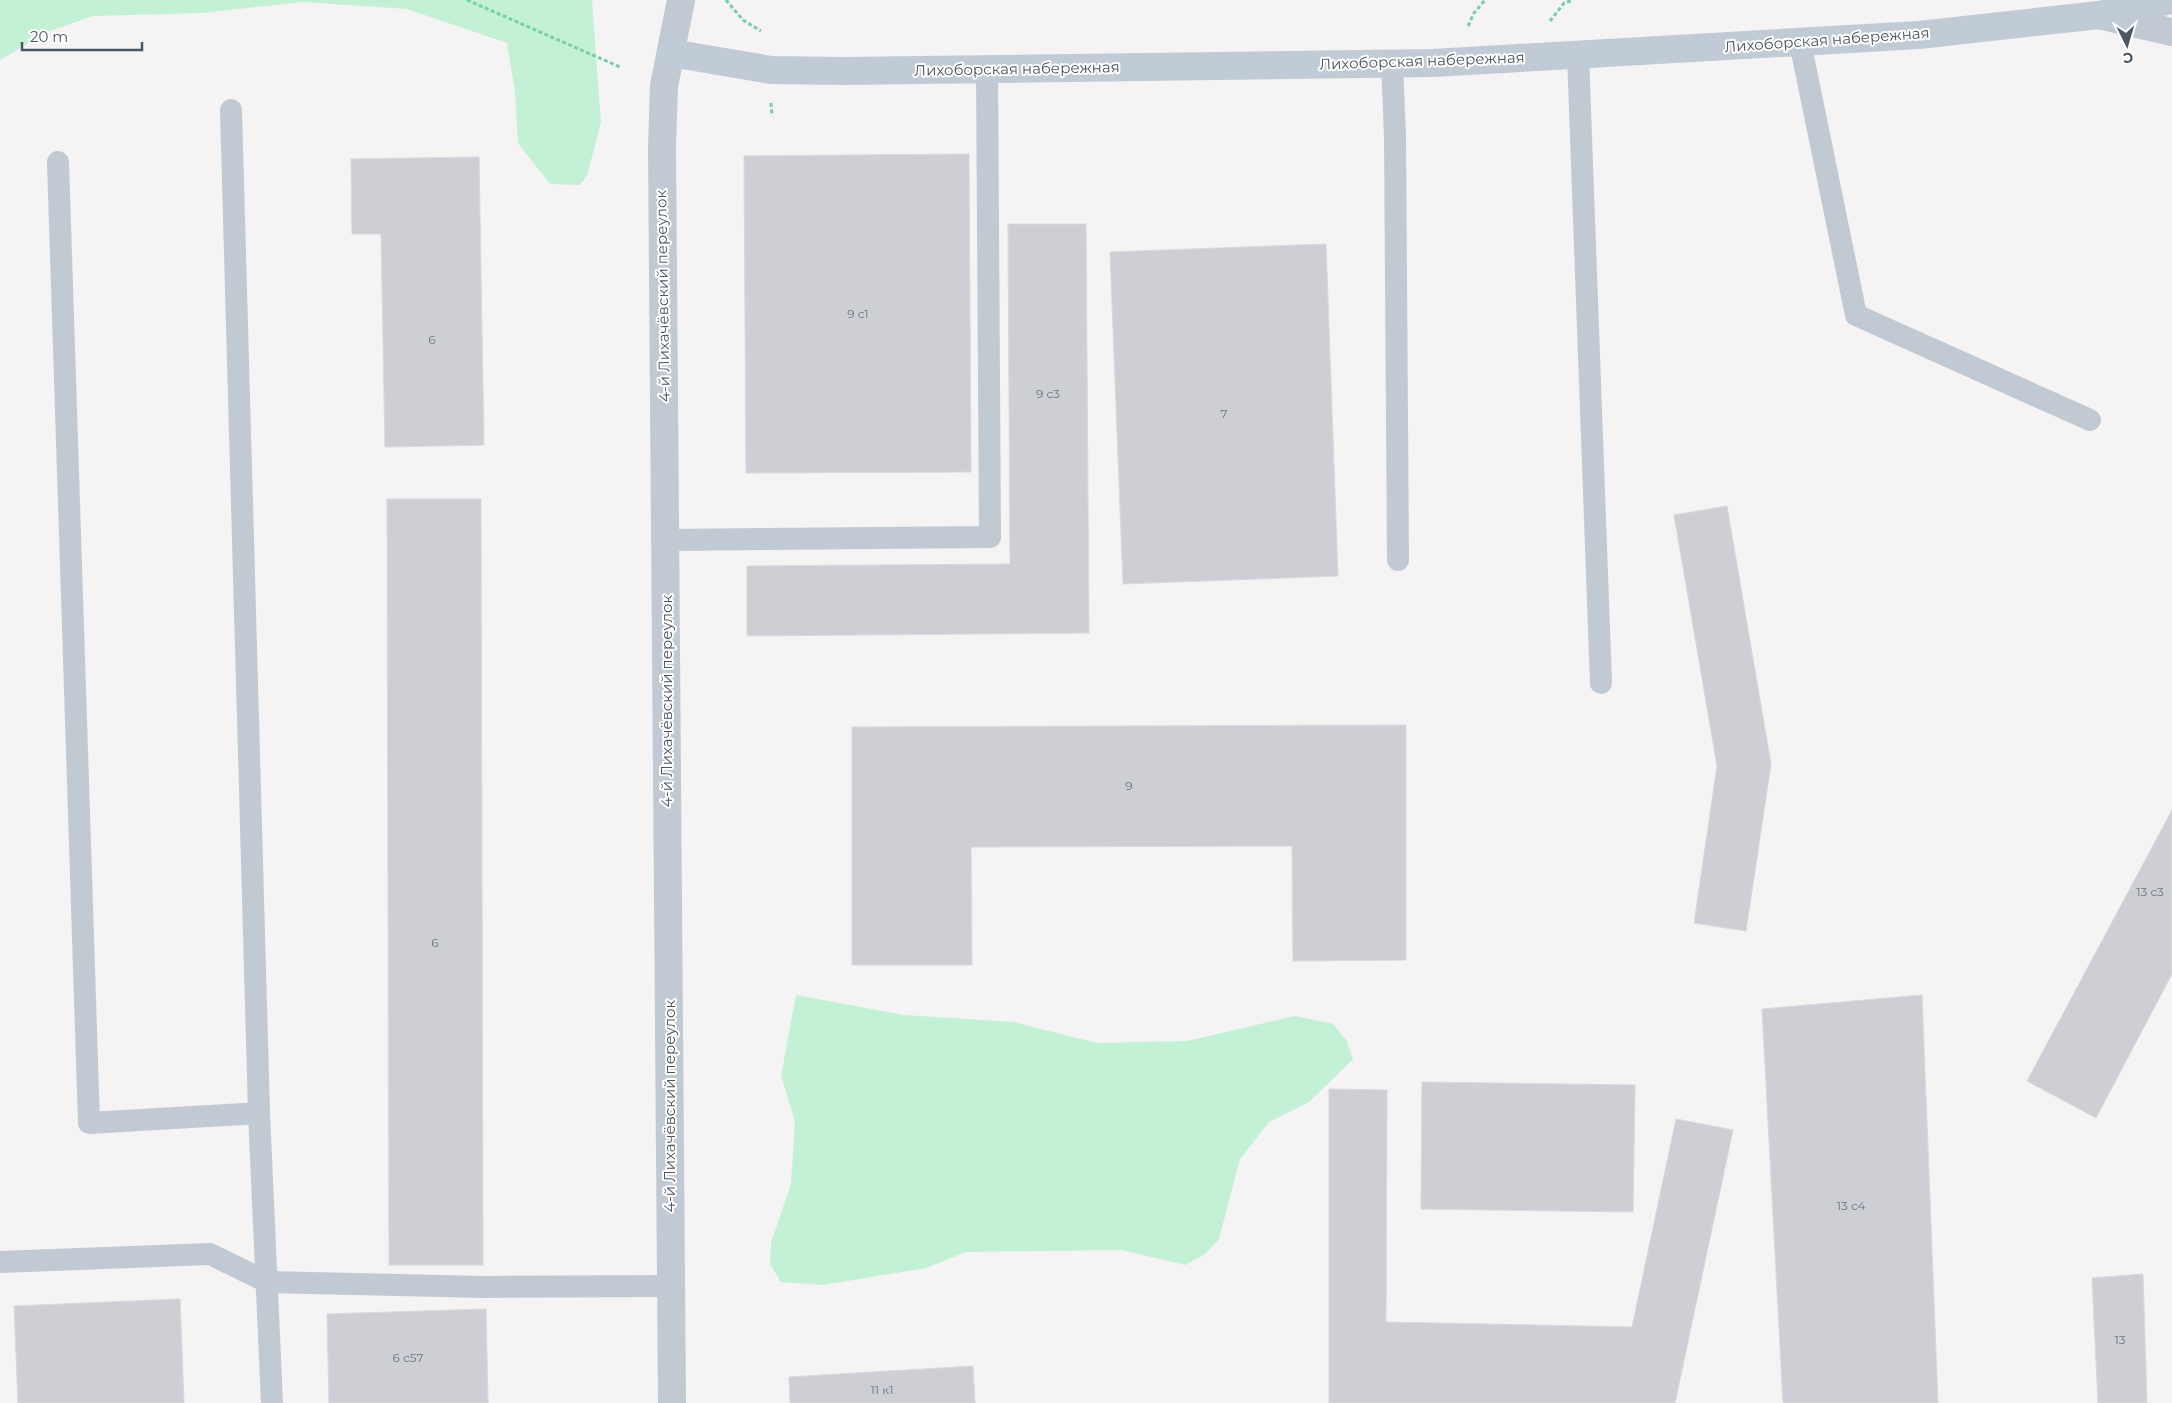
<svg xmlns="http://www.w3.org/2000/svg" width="2172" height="1403" font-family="Montserrat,sans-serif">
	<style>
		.green { fill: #c3f1d5 }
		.building { fill: #cdcfd5; stroke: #d7d9de }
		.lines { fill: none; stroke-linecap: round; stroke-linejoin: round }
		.path { stroke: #7ad0a6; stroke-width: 3; stroke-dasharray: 4 2.5; stroke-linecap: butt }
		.lane { stroke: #c1cad2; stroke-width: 22 }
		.street { stroke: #c1cad2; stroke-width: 28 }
		.secondary { stroke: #c1cbd6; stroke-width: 28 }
		.labels { text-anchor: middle; stroke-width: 4; stroke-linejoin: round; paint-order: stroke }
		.number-label { font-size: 12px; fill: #6b747e }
		.street-label { font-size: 15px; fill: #4a5661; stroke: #fff }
	</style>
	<rect width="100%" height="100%" fill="#f5f3f3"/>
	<!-- green -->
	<g class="green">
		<path d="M0 0H592L601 123 587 175 580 185 550 184 518 143 515 92 507 43 407 9 303 2 201 13 93 16 47 32 0 60Z"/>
		<path d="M796 995 904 1015 1013 1022 1097 1043 1187 1041 1295 1016 1333 1024 1346 1040 1353 1059 1309 1102 1269 1122 1240 1159 1219 1239 1204 1255 1185 1265 1122 1250 966 1252 926 1268 823 1285 781 1282 770 1264 771 1243 791 1184 795 1121 781 1076Z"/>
	</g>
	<!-- building -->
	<g class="building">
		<path d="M969 154 971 472 746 473 744 156Z"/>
		<path d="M479 157 484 445 385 447 381 234H352L351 159Z"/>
		<path d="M1008 224H1086L1089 633 747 636V566L1010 564Z"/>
		<path d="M1326 244 1338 576 1123 584 1110 252Z"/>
		<path d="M387 499H481L483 1265H389Z"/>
		<path d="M1727 506 1771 764 1746 931 1694 923 1717 766 1674 515Z"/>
		<path d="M1406 725V960L1293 961 1292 846 971 847 972 965H852V727Z"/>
		<path d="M2172 810V974L2096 1118 2027 1081Z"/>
		<path d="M1922 995 1938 1403H1783L1762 1009Z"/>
		<path d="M1422 1082 1635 1085 1633 1212 1421 1209Z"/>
		<path d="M1329 1089 1387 1090 1386 1322 1632 1327 1676 1119 1733 1130 1675 1403H1329Z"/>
		<path d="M2143 1274 2147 1403H2098L2092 1278Z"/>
		<path d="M180 1299 184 1403H18L14 1306Z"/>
		<path d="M486 1309 488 1403H329L327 1314Z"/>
		<path d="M973 1366 975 1403H790L789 1377Z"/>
	</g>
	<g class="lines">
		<!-- path -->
		<g class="path">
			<path d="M467 0 620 67"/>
			<path d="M726 0 743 20 761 31"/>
			<path d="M1550 21 1564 3 1573 0"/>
			<path d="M1468 26 1474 13 1485 0"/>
			<path d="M771 103 772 116"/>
		</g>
		<!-- lane -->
		<g class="lane">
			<path d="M1800 42 1856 315 2090 420"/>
			<path d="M1578 55 1601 683"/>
			<path d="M1392 64 1395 136 1398 560"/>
			<path d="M231 110 259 1113 272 1403"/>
			<path d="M58 162 89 1123 259 1113"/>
			<path d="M666 540 990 537 987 69"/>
			<path d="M0 1262 210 1254 267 1282 484 1287 671 1286"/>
		</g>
		<!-- street -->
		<g class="street">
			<path d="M2099 15 2172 32"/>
			<path d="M672 1403 662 148 664 86 681 0"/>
		</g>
		<!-- secondary -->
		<path class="secondary" d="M671 53 771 70 844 71 1433 63 1919 35 2099 15 2172 0"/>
	</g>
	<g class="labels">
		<!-- number labels -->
		<g class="number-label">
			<text x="858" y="318">9 с1</text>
			<text x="432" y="344">6</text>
			<text x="1048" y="398">9 с3</text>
			<text x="1224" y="418">7</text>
			<text x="1129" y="790">9</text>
			<text x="2150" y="896">13 с3</text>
			<text x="435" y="947">6</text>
			<text x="1851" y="1210">13 с4</text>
			<text x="2120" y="1344">13</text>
			<text x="408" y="1362">6 с57</text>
			<text x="882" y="1394">11 к1</text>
		</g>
		<!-- street labels -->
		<g class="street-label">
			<text transform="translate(1827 40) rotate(-4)" y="5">Лихоборская набережная</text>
			<text transform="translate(1422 61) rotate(-2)" y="5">Лихоборская набережная</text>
			<text transform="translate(1017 69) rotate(-1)" y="5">Лихоборская набережная</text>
			<text transform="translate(663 296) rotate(-91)" y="5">4-й Лихачёвский переулок</text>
			<text transform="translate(667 701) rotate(-90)" y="5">4-й Лихачёвский переулок</text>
			<text transform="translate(670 1106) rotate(-90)" y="5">4-й Лихачёвский переулок</text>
		</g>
	</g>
	<!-- north arrow -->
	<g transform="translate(2127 45) rotate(175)" stroke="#ffffff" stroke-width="4" paint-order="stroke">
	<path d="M0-4L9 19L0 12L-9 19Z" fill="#4a5661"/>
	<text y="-8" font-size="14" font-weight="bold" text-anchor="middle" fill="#4a5661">С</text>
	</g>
	<!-- scale -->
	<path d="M22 42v8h120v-8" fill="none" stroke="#4a5661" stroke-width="2.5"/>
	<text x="30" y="42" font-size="15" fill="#4a5661" stroke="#ffffff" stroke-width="4" paint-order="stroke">20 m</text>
</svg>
